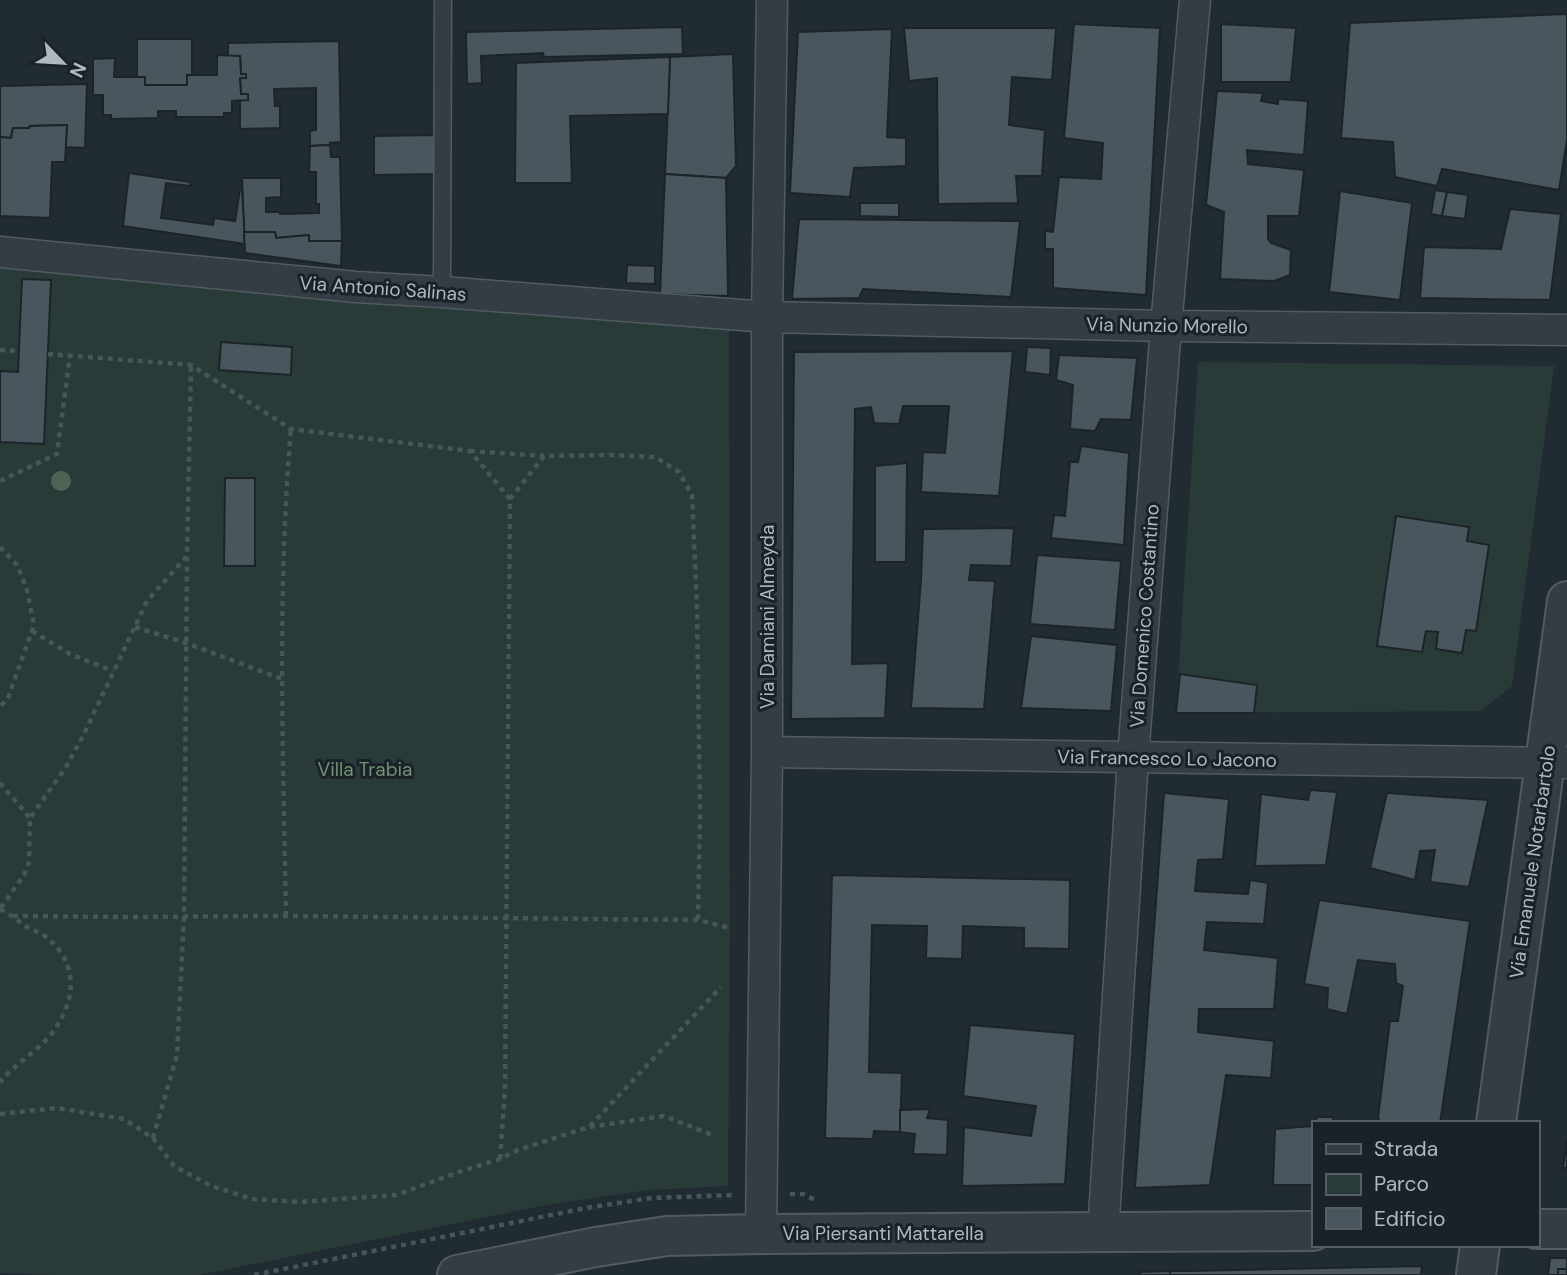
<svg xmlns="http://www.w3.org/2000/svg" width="1567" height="1275" font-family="'DM Sans',sans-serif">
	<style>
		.green { fill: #293b38 }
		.building { fill: #4a565e; stroke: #1c242a; stroke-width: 2 }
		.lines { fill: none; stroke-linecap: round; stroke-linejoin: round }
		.service-casing { stroke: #525b61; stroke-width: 19 }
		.minor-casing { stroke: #525b61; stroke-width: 33 }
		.tertiary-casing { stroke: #525b61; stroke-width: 42 }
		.path { stroke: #465757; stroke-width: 4.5; stroke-dasharray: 5 5; stroke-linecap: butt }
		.service { stroke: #343d43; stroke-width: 16 }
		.minor { stroke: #343d43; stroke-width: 30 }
		.tertiary { stroke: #343d43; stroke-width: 38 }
		.tree { fill: #4c6456 }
		.labels { text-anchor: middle; stroke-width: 6; stroke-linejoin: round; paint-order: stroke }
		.street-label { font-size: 19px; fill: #aeb8c0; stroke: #1a2228 }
		.park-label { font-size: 19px; fill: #709373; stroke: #1a2228 }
	</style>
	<rect width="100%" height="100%" fill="#212b32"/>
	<!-- green -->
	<g class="green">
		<path d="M0 264 442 308 729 326 730 928 728 1186 649 1190 552 1204 199 1275H52L0 1273Z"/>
		<path d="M1198 362 1554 366 1512 686 1481 711 1176 713Z"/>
	</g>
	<!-- building -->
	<g class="building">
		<path d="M1567 14V140L1559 190 1442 169 1437 186 1395 177 1393 142 1341 138 1350 23Z"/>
		<path d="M1074 24 1160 28 1146 295 1053 288V249H1045V231L1053 232 1059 177 1101 179 1103 143 1064 138Z"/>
		<path d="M1221 24 1296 28 1291 82H1221Z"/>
		<path d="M682 27 683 54 544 57 543 53 481 56 482 83 467 84 466 32Z"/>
		<path d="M904 28H1056L1052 80 1012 77 1009 125 1045 130 1042 176H1016L1018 203 938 204 937 78 909 81Z"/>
		<path d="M892 29 887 137 906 138V166L854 168 850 197 790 193 798 32Z"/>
		<path d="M137 39H192V75H187V85H145V77H137Z"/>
		<path d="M339 41 341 142 330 143V145L310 146V131L316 130V88L274 89 275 106H280V128L240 129V100H248V94H241L240 78H246V74H241L240 56H228V43Z"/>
		<path d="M733 54 736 166 726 178 665 174 670 57Z"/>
		<path d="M217 55 240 56 241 74H246V78H240L241 94H248V100L232 101V113H224V117H176V111H158V118L111 119V115H103V95H93V59L115 58 114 77H145V85H187V75H217Z"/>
		<path d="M670 57 668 114 570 116 572 183H515L516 63Z"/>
		<path d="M87 84 85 148 65 147 67 125 30 126 29 128H13L11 138 0 137V86Z"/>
		<path d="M1217 91 1263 93 1261 101 1278 104V99L1308 101 1304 155 1247 150 1248 164 1304 170 1299 216H1268V239L1271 243 1291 250 1290 275 1274 281 1220 279 1224 212 1206 205Z"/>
		<path d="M67 125 65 162H52L50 218 0 216V137L11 138 13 128H29L30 126Z"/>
		<path d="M434 135V174L374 175V136Z"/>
		<path d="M330 145 331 157H340L342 241H309V235L276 238 275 232H244L242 178H281V197L266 198V212H280V214L319 213V204H316V172H309L310 146Z"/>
		<path d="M129 173 190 182V186L166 183 161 218 213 225 214 218 235 221 240 189H242L245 244 123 226Z"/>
		<path d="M665 174 726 178 728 296 660 294Z"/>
		<path d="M1435 190 1447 192 1442 216 1431 214Z"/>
		<path d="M1340 191 1412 203 1400 300 1329 292Z"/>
		<path d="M1447 192 1468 195 1465 219 1442 216Z"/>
		<path d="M860 203H899V217L860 216Z"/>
		<path d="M1510 209 1561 214 1550 300 1420 298 1424 247 1501 249Z"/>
		<path d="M799 219 1020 221 1011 297 863 289 859 298 792 299Z"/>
		<path d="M244 232H275L276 238 309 235V241H342L341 266 245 253Z"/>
		<path d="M627 265 655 266V284L626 283Z"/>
		<path d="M22 279 51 280 44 444 0 442V371L18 372Z"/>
		<path d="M221 342 292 347 291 375 219 370Z"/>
		<path d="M1027 347 1051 348 1050 375 1025 372Z"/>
		<path d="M1013 351 999 496 921 492 923 452 945 453 949 406H903L899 424 874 423 871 407 855 409 852 664 888 663 885 718 791 719 794 352Z"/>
		<path d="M1059 355 1137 358 1131 420 1101 419 1095 431 1070 429 1073 385 1056 380Z"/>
		<path d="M1081 446 1129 453 1124 545 1051 538 1054 515 1065 516 1070 462H1078Z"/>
		<path d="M907 463 906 562H875V466Z"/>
		<path d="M225 478H255V566H224Z"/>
		<path d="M1396 516 1469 527 1467 541 1489 545 1476 631 1466 630 1462 653 1436 649 1438 632 1426 631 1422 652 1377 646Z"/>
		<path d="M1014 528 1011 566 971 565 969 580 995 581 984 709 911 708 921 580 923 529Z"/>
		<path d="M1037 555 1121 561 1115 630 1030 624Z"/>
		<path d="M1031 636 1117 645 1111 711 1021 708Z"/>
		<path d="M1180 674 1257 685 1254 713H1176Z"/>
		<path d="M1310 790 1337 792 1326 865 1255 866 1261 794 1308 800Z"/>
		<path d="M1164 793 1229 799 1223 859 1198 860 1195 891 1248 894 1250 880 1268 883 1264 924 1207 922 1204 950 1278 958 1274 1009H1199L1198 1032 1274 1041 1271 1078 1226 1075 1210 1185 1135 1188Z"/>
		<path d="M1387 793 1488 800 1469 887 1430 882 1435 850 1420 851 1415 880 1370 868Z"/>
		<path d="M832 875 1070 880 1069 949 1024 948V928L963 926 962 959 926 958 927 926 872 925 869 1072 902 1073 900 1132 874 1131 873 1139 825 1138Z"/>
		<path d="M1319 900 1470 921 1440 1123H1382L1378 1118 1390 1021H1398L1403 986 1396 983 1395 964 1358 960 1347 1014 1327 1009 1328 988 1304 984Z"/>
		<path d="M970 1025 1075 1034 1065 1184 962 1186 964 1127 1031 1136 1036 1106 963 1096Z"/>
		<path d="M930 1109 927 1118 948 1120 947 1155 913 1154 915 1134 900 1132V1110Z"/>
		<path d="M1317 1117H1333V1123H1315Z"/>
		<path d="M1313 1126V1185H1273L1275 1129Z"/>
		<path d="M1567 1139V1168H1563Z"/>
		<path d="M1550 1258H1567V1269H1558V1275H1548Z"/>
		<path d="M1422 1266 1421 1275H1170V1271H1190Z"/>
		<rect x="1558" y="1269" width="9" height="6"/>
		<path d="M1170 1271V1275H1140V1272Z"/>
	</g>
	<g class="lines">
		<defs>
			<path id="service" d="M442 292 443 0"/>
			<g id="minor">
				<path d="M0 252 356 287 442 292 767 317 1166 326 1567 330"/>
				<path d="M767 752 1567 763"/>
				<path d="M1103 1233 1133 758 1166 326 1195 0"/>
				<path d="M761 1234 767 752V317L772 0"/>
			</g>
			<g id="tertiary">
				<path d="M1496 1123 1567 601"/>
				<path d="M1537 1229H1567"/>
				<path d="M457 1275 596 1247 667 1236 761 1234 1313 1231"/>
				<path d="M1476 1275 1480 1245"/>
			</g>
		</defs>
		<!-- service casing -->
		<use href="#service" class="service-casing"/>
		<!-- minor casing -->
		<use href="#minor" class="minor-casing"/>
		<!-- tertiary casing -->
		<use href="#tertiary" class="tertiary-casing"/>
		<!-- path -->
		<g class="path">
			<path d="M0 350 18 351"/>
			<path d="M48 354 191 365 291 429 470 451 510 499 505 1089 500 1159"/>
			<path d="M470 451 544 456"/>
			<path d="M0 481 57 454 70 355"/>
			<path d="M510 499 544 456 611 455 655 457 679 472 692 495 697 608 700 813 698 920"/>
			<path d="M0 547 17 565 27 590 34 625 8 698 0 707"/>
			<path d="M135 627 186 643 282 679"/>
			<path d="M32 631 70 654 113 671"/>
			<path d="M0 783 30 818"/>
			<path d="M0 907 2 906 24 875 29 862 30 818 66 767 84 734 147 601 187 556 191 365"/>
			<path d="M0 909C10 914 18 921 27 927 33 931 41 932 46 937 82 965 75 1006 48 1038 33 1054 14 1065 0 1082"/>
			<path d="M13 916 125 917 286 916 698 920 730 928"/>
			<path d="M286 916C283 753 277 591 291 429"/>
			<path d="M0 1114 57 1108 124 1119 153 1138 174 1166 211 1186 253 1199 298 1202 396 1195 459 1172 500 1159 518 1150 589 1127 664 1116 715 1136"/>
			<path d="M590 1126 721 987"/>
			<path d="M153 1138 177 1055 184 917 187 557"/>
			<path d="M790 1194H803L815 1200"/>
			<path d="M254 1275 586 1208 652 1198 732 1195"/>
		</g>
		<!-- service -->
		<use href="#service" class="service"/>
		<!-- minor -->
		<use href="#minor" class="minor"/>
		<!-- tertiary -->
		<use href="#tertiary" class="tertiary"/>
	</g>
	<!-- trees -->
	<circle class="tree" cx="61" cy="481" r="10"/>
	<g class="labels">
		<!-- street labels -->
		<g class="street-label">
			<text transform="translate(383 288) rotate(4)" y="7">Via Antonio Salinas</text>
			<text transform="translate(1167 325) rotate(1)" y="7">Via Nunzio Morello</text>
			<text transform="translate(1144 616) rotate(-86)" y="7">Via Domenico Costantino</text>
			<text transform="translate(767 617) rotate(-90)" y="7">Via Damiani Almeyda</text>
			<text transform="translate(1167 758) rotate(1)" y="7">Via Francesco Lo Jacono</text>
			<text transform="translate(1532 862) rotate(-82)" y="7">Via Emanuele Notarbartolo</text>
			<text x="883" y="1240">Via Piersanti Mattarella</text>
		</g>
		<!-- park labels -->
		<g class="park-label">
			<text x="365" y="776">Villa Trabia</text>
		</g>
	</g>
	<!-- legend -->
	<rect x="1312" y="1121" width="228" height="126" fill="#1a2228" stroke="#555e65" stroke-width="2"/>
	<rect x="1326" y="1144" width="35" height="10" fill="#343d43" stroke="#555e65" stroke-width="2"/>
	<text x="1374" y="1156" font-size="21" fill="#aeb8c0">Strada</text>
	<rect x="1326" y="1174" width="35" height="21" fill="#293b38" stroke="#555e65" stroke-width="2"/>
	<text x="1374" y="1191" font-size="21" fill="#aeb8c0">Parco</text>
	<rect x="1326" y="1208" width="35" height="21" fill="#4a565e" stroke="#555e65" stroke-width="2"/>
	<text x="1374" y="1226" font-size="21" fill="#aeb8c0">Edificio</text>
	<!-- north arrow -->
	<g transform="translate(63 63) rotate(115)" stroke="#1a2228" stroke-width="5" paint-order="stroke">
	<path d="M0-5L12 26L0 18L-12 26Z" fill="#aeb8c0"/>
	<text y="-10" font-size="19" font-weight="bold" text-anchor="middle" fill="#aeb8c0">N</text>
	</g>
</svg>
